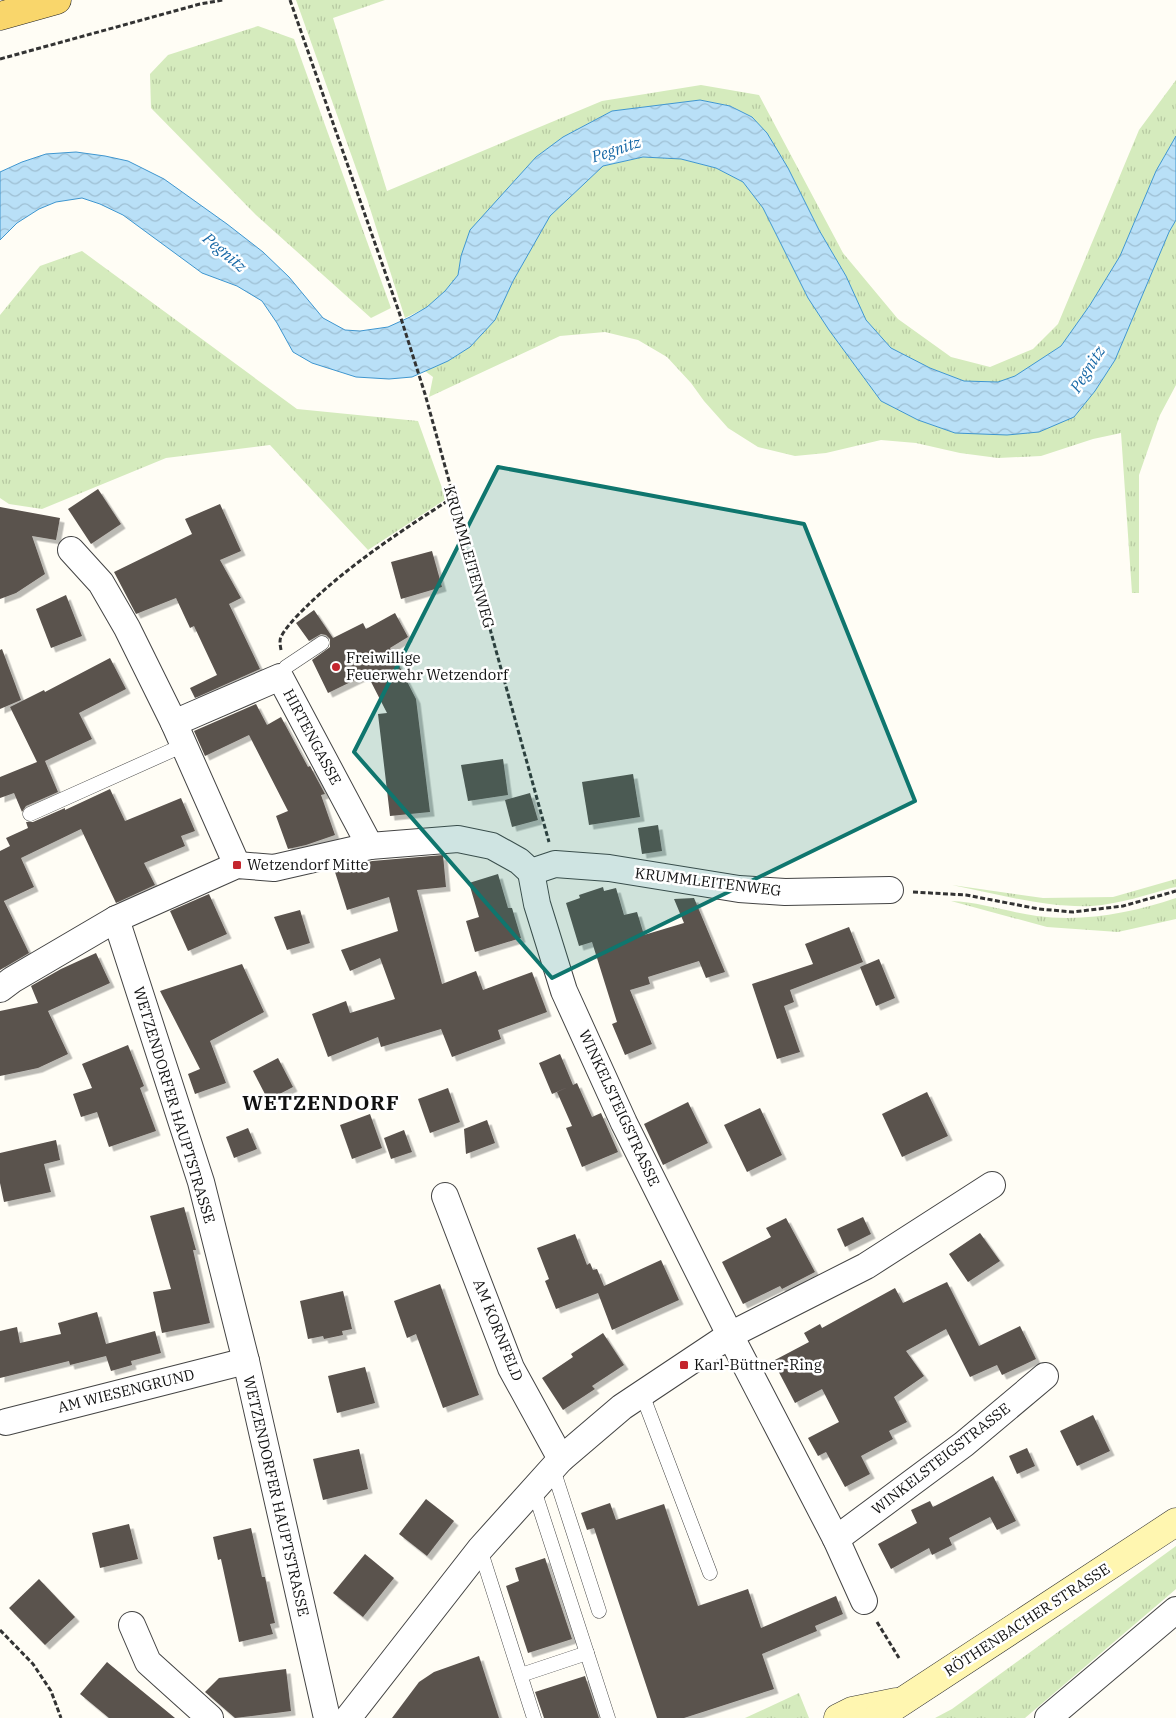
<svg xmlns="http://www.w3.org/2000/svg" width="1176" height="1718" font-family="'IBM Plex Serif',serif">
	<style>
		.grass { fill: url(#grass-tufts) }
		.water { fill: url(#water-waves); stroke: #3f96cf }
		.building { fill: #5a524d; filter: url(#shadow) }
		.lines { fill: none; stroke-linecap: round; stroke-linejoin: round }
		.lane-casing { stroke: #444; stroke-width: 15 }
		.street-casing { stroke: #444; stroke-width: 28 }
		.secondary-casing { stroke: #333; stroke-width: 29 }
		.primary-casing { stroke: #222; stroke-width: 29 }
		.path { stroke: #333; stroke-width: 3; stroke-dasharray: 5 2.5; stroke-linecap: butt }
		.lane { stroke: #fff; stroke-width: 14 }
		.street { stroke: #fff; stroke-width: 26 }
		.secondary { stroke: #fff6b0; stroke-width: 28 }
		.primary { stroke: #f9d66b; stroke-width: 28 }
		.marked { fill: #0f766e; fill-opacity: 0.2; stroke: #0f766e; stroke-width: 4; stroke-linejoin: round }
		.poi-dot { fill: #c4262e; stroke: #fff; stroke-width: 2 }
		.labels { text-anchor: middle; stroke-width: 5; stroke-linejoin: round; paint-order: stroke }
		.street-label { font-size: 15px; fill: #111; stroke: #fff }
		.poi-label { font-size: 15px; fill: #111; stroke: #fff; text-anchor: start }
		.water-label { font-size: 16px; font-style: italic; fill: #1768a6; stroke: #fff }
		.district-label { font-size: 20px; font-weight: bold; letter-spacing: 1px; fill: #111; stroke: #fff }
	</style>
	<defs>
		<pattern id="grass-tufts" width="24" height="20" patternUnits="userSpaceOnUse" patternTransform="scale(1.25)"><rect width="24" height="20" fill="#d5ebbd"/><path d="M3 7l-1-3M5 7V3M7 7l1-3M15 17l-1-3M17 17v-4M19 17l1-3" fill="none" stroke="#b6c8a1"/></pattern>
		<pattern id="water-waves" width="16" height="10" patternUnits="userSpaceOnUse" patternTransform="scale(1.25)"><rect width="16" height="10" fill="#b9e0f7"/><path d="M0 5q4-4 8 0t8 0" fill="none" stroke="#9ebfd3"/></pattern>
		<filter id="shadow"><feDropShadow dx="4.5" dy="4.5" stdDeviation="0" flood-color="#0004"/></filter>
	</defs>
	<rect width="100%" height="100%" fill="#fffdf5"/>
	<!-- grass -->
	<g class="grass">
		<path d="M296 0H385L333 18 387 191 602 101 701 85 759 95 843 253 898 319 951 357 990 367 1033 349 1058 324 1139 130 1176 80V136L1156 171 1120 256 1090 305 1061 346 1016 376 998 382 964 381 930 368 891 348 866 320 846 276 819 230 788 168 752 117 731 106 700 100 612 111 563 137 536 157 506 190 461 256 458 275 445 291 427 307 405 318 367 199Z"/>
		<path d="M258 26 294 39 391 308 371 318 256 215 151 108 150 74 168 55Z"/>
		<path d="M643 157 681 159 716 168 743 182 763 208 808 298 829 330 881 401 918 420 955 433 1074 417 1095 391 1115 360 1169 232 1176 220V385L1160 415 1139 475V593H1132L1121 433 1093 439 1041 456 998 458 960 453 916 443 881 440 826 453 795 456 758 447 728 428 704 401 691 383 667 357 638 340 605 332 560 336 429 397 433 377 425 371 448 361 470 347 495 320 513 281 550 216 603 166Z"/>
		<path d="M82 251 297 409 418 421 446 499 368 550 270 445 166 458 42 509 9 504 0 498V315L40 266Z"/>
		<path d="M1176 879V887L1171 888C1146 895 1119 904 1092 906 1045 908 998 894 952 885L1043 898 1113 897Z"/>
		<path d="M1176 898V919L1118 932 1047 927 951 901C980 902 1008 912 1037 916 1084 922 1132 913 1176 898Z"/>
		<path d="M1176 1546V1589L1025 1718H935L952 1709Z"/>
		<path d="M799 1693 809 1718H745Z"/>
	</g>
	<!-- water -->
	<path class="water" d="M700 100 730 106 752 117 767 133 788 168 819 230 846 276 866 320 891 348 930 368 964 381 998 382 1015 376 1061 346 1090 305 1120 256 1156 171 1176 136V220L1169 232 1115 360 1095 391 1074 417 1039 432 1007 435 955 433 918 420 881 401 829 330 808 298 763 208 743 182 716 168 681 159 643 157 603 166 550 216 513 281 495 320 470 347 448 361 412 377 389 379 356 377 312 363 293 352 277 323 262 301 237 286 202 273 123 215 100 204 82 198 56 202 39 209 17 223 0 240V172L22 162 46 154 76 152 105 156 128 161 164 179 227 224 263 252 289 277 323 318 345 330 360 331 388 327 410 317 427 307 445 291 458 275 461 256 470 230 536 157 563 137 612 111Z"/>
	<!-- building -->
	<g class="building">
		<path d="M98 489 121 524 91 544 68 509Z"/>
		<path d="M220 504 241 551 220 560 241 598 229 604 260 669 195 698 190 688 217 675 194 626 190 628 176 598 136 614 114 572 192 534 185 519Z"/>
		<path d="M0 507 60 518 56 540 32 536 45 574 16 593 0 599Z"/>
		<path d="M432 551 442 587 401 599 391 562Z"/>
		<path d="M66 595 82 636 51 648 36 609Z"/>
		<path d="M314 610 333 638 363 623 366 629 395 613 408 637 390 648 416 699 430 812 390 816 378 714 387 713 367 674 328 693 312 660 330 647V639L326 635 321 634 309 641 296 623Z"/>
		<path d="M2 649 21 700 0 709V650Z"/>
		<path d="M110 658 126 689 79 713 92 739 45 761 58 792 26 806 22 812 14 793 0 798V777L37 762 10 707 44 690 45 692Z"/>
		<path d="M256 704 267 725 281 717 308 767 310 766 325 794 321 795 335 835 306 845 288 849 276 816 288 811 249 735 205 756 194 731Z"/>
		<path d="M503 759 508 795 468 801 461 765Z"/>
		<path d="M633 774 640 817 589 825 582 782Z"/>
		<path d="M110 789 125 821 181 798 195 831 181 836 185 846 144 863 155 885 116 903 81 829 21 858 34 887 4 901 29 953 0 970V851L10 846 6 838 28 828 26 822H33L65 808V810Z"/>
		<path d="M530 793 538 820 512 827 505 800Z"/>
		<path d="M658 825 662 851 642 854 638 828Z"/>
		<path d="M443 855 446 887 417 890 442 984 476 971 483 990 532 972 547 1012 498 1030 501 1039 452 1057 441 1029 381 1047 378 1037 328 1057 312 1014 346 1001 350 1013 395 999 380 958 350 971 341 950 398 931 389 897 347 910 335 872 372 861Z"/>
		<path d="M498 874 508 908H512L521 938 475 952 466 921 479 917 469 883Z"/>
		<path d="M603 887 604 891 616 888 624 915 637 912 644 935 684 923 674 899 694 898 725 972 706 978 699 961 648 977 650 984 630 990 652 1044 625 1055 612 1024 617 1022 592 942 579 946 566 903 580 898 579 895Z"/>
		<path d="M209 894 227 934 188 951 170 911Z"/>
		<path d="M300 910 310 943 287 950 274 917Z"/>
		<path d="M849 927 863 962 790 990 794 1002 784 1006 800 1052 777 1059 752 984 813 964 805 944Z"/>
		<path d="M96 953 110 983 48 1011 68 1054 38 1068 0 1076V1011L38 1003 31 986 61 969Z"/>
		<path d="M879 959 895 998 876 1006 860 967Z"/>
		<path d="M242 964 264 1012 210 1041 226 1083 195 1094 188 1074 200 1069 160 991Z"/>
		<path d="M128 1045 144 1086 140 1088 156 1131 109 1147 97 1112 81 1117 73 1094 92 1088 82 1064Z"/>
		<path d="M560 1054 573 1085 577 1083 592 1117 601 1113 618 1152 582 1167 566 1128 572 1126 557 1092 568 1087 552 1094 539 1063Z"/>
		<path d="M278 1058 293 1087 268 1100 253 1071Z"/>
		<path d="M448 1088 460 1122 430 1133 418 1099Z"/>
		<path d="M927 1092 948 1136 902 1157 882 1114Z"/>
		<path d="M688 1102 708 1143 663 1165 644 1124Z"/>
		<path d="M760 1108 782 1155 747 1172 724 1125Z"/>
		<path d="M370 1114 382 1148 352 1159 340 1125Z"/>
		<path d="M487 1120 495 1143 466 1154 464 1129Z"/>
		<path d="M248 1128 257 1149 234 1158 226 1137Z"/>
		<path d="M404 1130 412 1152 391 1159 384 1138Z"/>
		<path d="M56 1140 60 1160 44 1164 51 1192 4 1202 0 1183V1153Z"/>
		<path d="M184 1207 196 1250H193L210 1323 162 1333 153 1292 171 1289 150 1216Z"/>
		<path d="M863 1217 871 1234 845 1247 837 1229Z"/>
		<path d="M786 1218 815 1272 782 1289 780 1286 743 1304 722 1262 771 1237 766 1228Z"/>
		<path d="M980 1233 1000 1261 968 1282 949 1254Z"/>
		<path d="M575 1234 587 1265 590 1263 593 1270 597 1269 604 1286 661 1260 679 1300 612 1330 598 1293 556 1309 545 1281 549 1279 537 1248Z"/>
		<path d="M947 1282 979 1346 1020 1326 1036 1359 1002 1375 997 1365 970 1377 946 1329 906 1351 924 1376 894 1397 907 1422 889 1431 893 1439 861 1456 870 1474 845 1487 826 1452 818 1456 808 1438 839 1422 822 1389 795 1403 773 1361 809 1342 804 1333 820 1324 822 1328 895 1288 903 1303Z"/>
		<path d="M440 1284 479 1395 443 1408 416 1334 407 1338 394 1301Z"/>
		<path d="M343 1291 352 1329 342 1331 343 1335 324 1339 323 1336 308 1339 300 1301Z"/>
		<path d="M97 1312 106 1344 155 1331 161 1353 131 1361 132 1365 111 1371 106 1356 70 1365 69 1361 0 1378V1331L17 1327 20 1343 61 1334 58 1323Z"/>
		<path d="M603 1333 624 1365 592 1386 595 1389 563 1410 542 1378 573 1357 571 1354Z"/>
		<path d="M365 1367 375 1403 337 1413 328 1376Z"/>
		<path d="M1093 1415 1110 1451 1077 1466 1060 1431Z"/>
		<path d="M1027 1448 1035 1466 1017 1474 1009 1456Z"/>
		<path d="M359 1449 368 1489 323 1500 313 1459Z"/>
		<path d="M993 1476 1016 1521 997 1530 990 1517 949 1538 952 1545 932 1555 929 1548 891 1569 878 1544 917 1523 911 1510 930 1501 933 1507Z"/>
		<path d="M426 1499 454 1521 427 1556 399 1534Z"/>
		<path d="M610 1503 616 1520 664 1504 698 1606 748 1589 761 1628 836 1596 843 1614 815 1626 817 1631 762 1654 774 1689 684 1718H657L594 1528 587 1530 581 1513Z"/>
		<path d="M129 1524 138 1559 100 1568 92 1533Z"/>
		<path d="M251 1528 262 1577H265L275 1623 270 1624 273 1634 239 1642 221 1559 218 1560 213 1537Z"/>
		<path d="M365 1554 394 1578 363 1617 333 1593Z"/>
		<path d="M545 1558 572 1639 528 1653 506 1586 519 1581 515 1568Z"/>
		<path d="M39 1579 75 1617 45 1645 9 1608Z"/>
		<path d="M479 1656 499 1718H392L419 1682 434 1672Z"/>
		<path d="M107 1662 125 1677 175 1718H109L80 1694Z"/>
		<path d="M286 1669 291 1711 235 1718 205 1692 219 1678Z"/>
		<path d="M585 1676 599 1718H544L535 1692Z"/>
	</g>
	<g class="lines">
		<defs>
			<g id="lane">
				<path d="M280 677 286 667 322 643"/>
				<path d="M30 814 184 745"/>
				<path d="M642 1394 710 1573"/>
				<path d="M553 1469 599 1611"/>
				<path d="M534 1490 608 1718"/>
				<path d="M480 1549 534 1718"/>
				<path d="M521 1675 587 1653"/>
			</g>
			<g id="street">
				<path d="M71 550 101 583 127 628 174 723 237 865"/>
				<path d="M174 723 280 677 370 846"/>
				<path d="M531 872 537 904 564 991 624 1123 730 1335 836 1539 864 1601"/>
				<path d="M531 872 555 864 609 868 739 889 785 892 890 890"/>
				<path d="M116 919 201 1182 246 1361 327 1718"/>
				<path d="M0 989 12 980 116 919 237 865 274 868 370 846 458 839 492 846 519 861 531 872"/>
				<path d="M445 1196 511 1368 561 1459"/>
				<path d="M6 1422 246 1361"/>
				<path d="M836 1539 964 1444 1045 1376"/>
				<path d="M132 1625 148 1662 210 1718"/>
				<path d="M348 1718 480 1549 561 1459 622 1407 730 1335 866 1266 992 1185"/>
				<path d="M1048 1718 1176 1610"/>
			</g>
			<g id="secondary">
				<path d="M838 1718 852 1711 896 1702"/>
				<path d="M877 1718 1176 1522"/>
			</g>
			<path id="primary" d="M0 16 57 0"/>
		</defs>
		<!-- lane casing -->
		<use href="#lane" class="lane-casing"/>
		<!-- street casing -->
		<use href="#street" class="street-casing"/>
		<!-- secondary casing -->
		<use href="#secondary" class="secondary-casing"/>
		<!-- primary casing -->
		<use href="#primary" class="primary-casing"/>
		<!-- path -->
		<g class="path">
			<path d="M290 0 399 312 425 394 549 842"/>
			<path d="M0 59 200 4 223 0"/>
			<path d="M281 650C280 644 279 639 282 635 289 623 301 612 310 603 353 562 403 530 452 498"/>
			<path d="M913 892 966 895 1039 909 1073 912 1123 906 1176 891"/>
			<path d="M877 1622 899 1658"/>
			<path d="M0 1630 33 1664 51 1691 61 1718"/>
		</g>
		<!-- lane -->
		<use href="#lane" class="lane"/>
		<!-- street -->
		<use href="#street" class="street"/>
		<!-- secondary -->
		<use href="#secondary" class="secondary"/>
		<!-- primary -->
		<use href="#primary" class="primary"/>
	</g>
	<!-- marked area -->
	<path class="marked" d="M498 467 804 524 915 801 552 978 354 752Z"/>
	<!-- markers -->
	<g class="poi-dot">
		<circle cx="336" cy="667" r="5"/>
		<rect x="232" y="860" width="10" height="10" rx="2.5"/>
		<rect x="679" y="1360" width="10" height="10" rx="2.5"/>
	</g>
	<g class="labels">
		<!-- street labels -->
		<g class="street-label">
			<text transform="translate(469 557) rotate(74)" y="5">KRUMMLEITENWEG</text>
			<text transform="translate(312 737) rotate(62)" y="5">HIRTENGASSE</text>
			<text transform="translate(708 882) rotate(7)" y="5">KRUMMLEITENWEG</text>
			<text transform="translate(174 1105) rotate(73)" y="5">WETZENDORFER HAUPTSTRASSE</text>
			<text transform="translate(619 1108) rotate(65)" y="5">WINKELSTEIGSTRASSE</text>
			<text transform="translate(498 1330) rotate(68)" y="5">AM KORNFELD</text>
			<text transform="translate(126 1391) rotate(-14)" y="5">AM WIESENGRUND</text>
			<text transform="translate(941 1459) rotate(-38)" y="5">WINKELSTEIGSTRASSE</text>
			<text transform="translate(276 1496) rotate(77)" y="5">WETZENDORFER HAUPTSTRASSE</text>
			<text transform="translate(1027 1620) rotate(-33)" y="5">RÖTHENBACHER STRASSE</text>
		</g>
		<!-- poi labels -->
		<g class="poi-label">
			<text x="346" y="663">Freiwillige<tspan x="346" dy="17">Feuerwehr Wetzendorf</tspan></text>
			<text x="247" y="870">Wetzendorf Mitte</text>
			<text x="694" y="1370">Karl-Büttner-Ring</text>
		</g>
		<!-- water labels -->
		<g class="water-label">
			<text transform="translate(616 149) rotate(-18)" y="6">Pegnitz</text>
			<text transform="translate(225 252) rotate(40)" y="6">Pegnitz</text>
			<text transform="translate(1087 369) rotate(-58)" y="6">Pegnitz</text>
		</g>
		<!-- district labels -->
		<g class="district-label">
			<text x="321" y="1110">WETZENDORF</text>
		</g>
	</g>
</svg>
